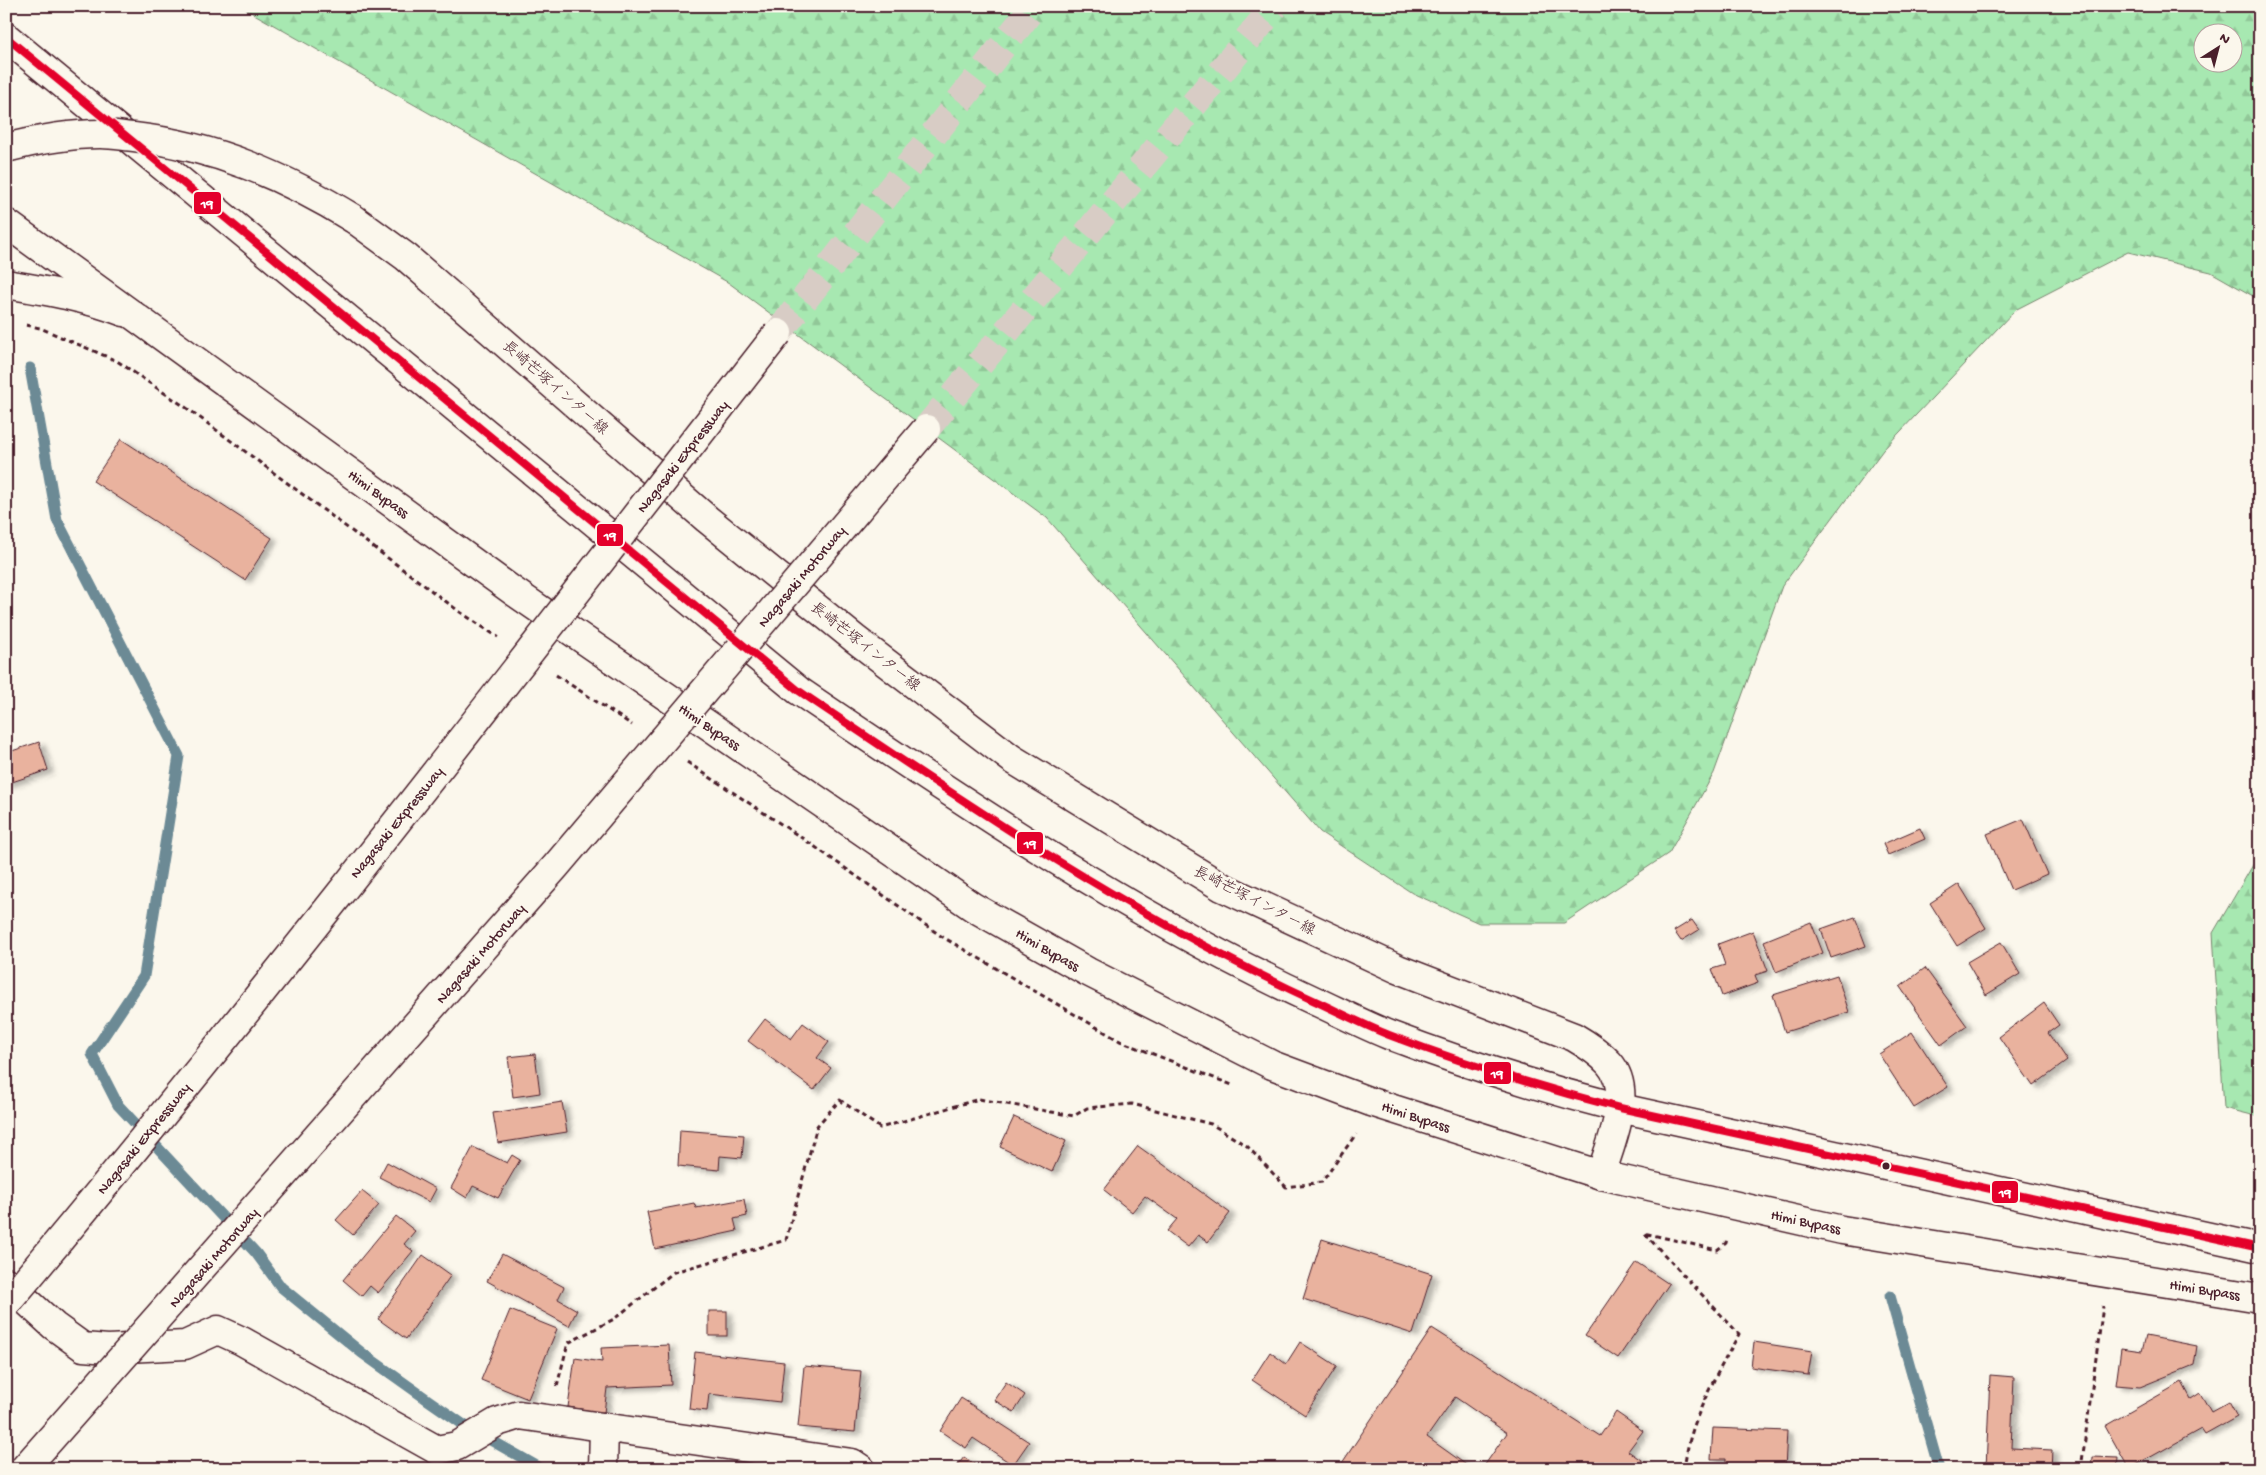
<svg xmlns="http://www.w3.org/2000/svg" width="2266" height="1475" font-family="'Gochi Hand','Klee One',sans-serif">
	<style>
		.forest { fill: url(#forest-firs); stroke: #78846e; fill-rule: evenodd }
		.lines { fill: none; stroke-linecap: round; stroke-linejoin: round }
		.stream { stroke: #6c8a95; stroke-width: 11 }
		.building { fill: #e9b29e; stroke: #4a1f2b; filter: url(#shadow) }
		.highway-tunnel { stroke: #d8ccc5; stroke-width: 28; stroke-dasharray: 28 14; stroke-linecap: butt }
		.street-casing { stroke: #4a1f2b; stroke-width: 31 }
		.secondary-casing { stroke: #4a1f2b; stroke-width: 31 }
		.highway-casing { stroke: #4a1f2b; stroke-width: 31 }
		.path { stroke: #4a1f2b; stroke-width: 3; stroke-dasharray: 5 4; stroke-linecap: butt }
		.street { stroke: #fbf7ec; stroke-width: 28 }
		.secondary { stroke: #fbf7ec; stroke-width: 28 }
		.highway { stroke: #fbf7ec; stroke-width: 28 }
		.secondary-bridge-casing { stroke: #4a1f2b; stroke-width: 31; stroke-linecap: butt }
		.highway-bridge-casing { stroke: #4a1f2b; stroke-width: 31; stroke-linecap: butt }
		.secondary-bridge { stroke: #fbf7ec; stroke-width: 28 }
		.highway-bridge { stroke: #fbf7ec; stroke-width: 28 }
		.bus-1-casing { stroke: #fbf7ec; stroke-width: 11 }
		.bus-1 { stroke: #e4002b; stroke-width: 8 }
		.bus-dot { fill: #4a1f2b; stroke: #fbf7ec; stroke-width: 2 }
		.labels { text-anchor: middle; stroke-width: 5; stroke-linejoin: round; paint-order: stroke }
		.street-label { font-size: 15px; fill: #4a1f2b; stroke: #fbf7ec }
		.line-badge { stroke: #fbf7ec; stroke-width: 2 }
		.badge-label { font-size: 14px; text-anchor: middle; font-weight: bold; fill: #fff }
	</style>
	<defs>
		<pattern id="forest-firs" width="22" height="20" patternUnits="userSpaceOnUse" patternTransform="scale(1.25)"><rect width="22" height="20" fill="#a7e8b1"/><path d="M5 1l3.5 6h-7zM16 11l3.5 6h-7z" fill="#91c798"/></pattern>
		<filter id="shadow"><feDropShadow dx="5.5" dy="3" stdDeviation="2.5" flood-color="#0004"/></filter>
	</defs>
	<rect width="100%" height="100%" fill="#fbf7ec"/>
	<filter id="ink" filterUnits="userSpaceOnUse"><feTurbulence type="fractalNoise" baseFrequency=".02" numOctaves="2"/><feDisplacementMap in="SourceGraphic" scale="10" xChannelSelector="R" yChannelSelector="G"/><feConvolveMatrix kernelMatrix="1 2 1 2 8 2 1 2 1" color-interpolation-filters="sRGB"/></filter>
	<g filter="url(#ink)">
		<!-- forest -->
		<g class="forest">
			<path d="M240 6H2260V300L2211 272 2128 252 2015 310 1883 450 1782 586 1714 773 1669 853 1564 923H1479L1412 893 1320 832 1047 518 729 283ZM2204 32H2234V62H2204Z"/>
			<path d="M2260 853V1117L2224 1108 2213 933Z"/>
		</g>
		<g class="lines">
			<!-- stream -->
			<g class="stream">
				<path d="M30 368 57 520 179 756 144 976 92 1054 118 1105 256 1253 281 1287 362 1353 428 1400 464 1425 542 1469"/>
				<path d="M1890 1296 1939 1469"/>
			</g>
		</g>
		<!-- building -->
		<g class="building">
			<path d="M121 439 272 538 245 580 93 481Z"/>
			<path d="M39 742 48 770 6 784V753Z"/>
			<path d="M2023 819 2047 874 2011 890 1987 834Z"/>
			<path d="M1920 828 1925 839 1888 855 1883 844Z"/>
			<path d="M1959 884 1986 928 1957 946 1930 903Z"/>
			<path d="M1855 917 1866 946 1831 958 1821 929Z"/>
			<path d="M1692 920 1699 930 1681 941 1674 931Z"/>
			<path d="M1811 922 1823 953 1776 972 1764 941Z"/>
			<path d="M1753 931 1768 971 1755 975 1758 983 1722 996 1712 969 1725 965 1718 944Z"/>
			<path d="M2001 942 2020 974 1986 995 1967 962Z"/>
			<path d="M1925 968 1967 1026 1941 1045 1900 987Z"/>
			<path d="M1837 975 1849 1012 1785 1032 1773 995Z"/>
			<path d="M2044 1003 2059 1025 2048 1033 2067 1061 2033 1086 1999 1037Z"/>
			<path d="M765 1019 791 1039 803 1023 829 1042 817 1058 831 1068 814 1090 748 1041Z"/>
			<path d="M1912 1032 1948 1087 1914 1108 1879 1054Z"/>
			<path d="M535 1054 540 1093 513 1097 508 1057Z"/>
			<path d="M562 1102 567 1132 498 1143 493 1113Z"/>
			<path d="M1014 1117 1066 1141 1052 1172 1000 1147Z"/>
			<path d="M680 1130 744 1135 742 1158 720 1156 719 1170 678 1166Z"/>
			<path d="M1138 1146 1230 1213 1208 1242 1198 1235 1188 1247 1167 1231 1177 1219 1145 1196 1132 1212 1104 1190Z"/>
			<path d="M473 1147 507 1163 512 1155 520 1160 498 1198 473 1186 467 1198 451 1188Z"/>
			<path d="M387 1162 436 1189 429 1202 379 1177Z"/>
			<path d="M362 1191 379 1205 353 1235 336 1220Z"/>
			<path d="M744 1199 747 1216 734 1219 737 1231 655 1249 647 1212 694 1203 696 1208Z"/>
			<path d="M396 1216 415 1231 404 1244 413 1251 378 1293 370 1286 362 1296 343 1280Z"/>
			<path d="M1322 1239 1432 1274 1413 1334 1303 1299Z"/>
			<path d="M502 1254 564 1287 558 1299 577 1310 569 1326 487 1281Z"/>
			<path d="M423 1255 451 1275 406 1339 378 1319Z"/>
			<path d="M1636 1262 1669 1284 1618 1358 1585 1336Z"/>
			<path d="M510 1310 557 1329 528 1399 481 1380Z"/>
			<rect x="709" y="1311" width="18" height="25"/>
			<path d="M1432 1328 1600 1436 1616 1412 1643 1431 1628 1451 1654 1469H1482L1507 1433 1455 1397 1427 1437 1472 1469H1338Z"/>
			<path d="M2146 1336 2197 1346 2194 1365 2140 1387 2116 1385 2121 1348 2142 1351Z"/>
			<path d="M1300 1342 1337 1366 1305 1415 1252 1380 1270 1352 1286 1364Z"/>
			<path d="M1754 1342 1812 1351 1808 1375 1751 1367Z"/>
			<path d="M669 1345 671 1385 607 1388 604 1413 568 1407 575 1358 602 1362 601 1348Z"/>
			<path d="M695 1352 784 1362 780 1402 709 1394 707 1411 689 1409Z"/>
			<path d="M804 1366 861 1371 855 1432 798 1427Z"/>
			<path d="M1990 1375 2014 1377 2011 1448 2052 1450 2051 1469H1986Z"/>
			<path d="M1006 1382 1025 1395 1014 1412 994 1400Z"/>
			<path d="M2182 1382 2191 1399 2200 1393 2211 1412 2229 1402 2237 1417 2205 1435 2201 1429 2129 1469 2105 1426Z"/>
			<path d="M961 1398 1029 1442 1013 1465 973 1438 966 1448 940 1431Z"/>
			<path d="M1713 1428 1787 1431 1785 1469H1726V1459H1711Z"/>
			<path d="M964 1457 977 1466 980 1462 989 1469H955Z"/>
			<path d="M2093 1457 2118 1458 2117 1469H2092Z"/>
		</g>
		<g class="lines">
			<!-- highway-tunnel -->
			<g class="highway-tunnel">
				<path d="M778 333 1034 6"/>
				<path d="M926 429 1275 6"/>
			</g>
			<defs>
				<g id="street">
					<path d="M6 1282 54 1326 83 1347 108 1349 185 1345 218 1330 242 1341 437 1450 457 1446 497 1422 519 1415 852 1463 861 1469"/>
					<path d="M603 1469 604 1427"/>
				</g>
				<g id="secondary">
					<path d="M354 219 406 257 707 519 855 639 1012 759 1222 887 1398 969 1574 1037C1586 1044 1599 1052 1609 1063 1635 1092 1610 1143 1601 1175"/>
					<path d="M6 284C46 291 86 297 124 312"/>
				</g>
				<g id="highway">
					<path d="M6 37 799 691C965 803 1131 916 1313 1000 1339 1012 1364 1025 1389 1035 1465 1064 1542 1088 1620 1108L2260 1248"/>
					<path d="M6 223 513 591 973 907 1088 972 1272 1065 1371 1102 1601 1175 1842 1230 2260 1298"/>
				</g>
			</defs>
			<!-- street casing -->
			<use href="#street" class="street-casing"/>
			<!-- secondary casing -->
			<use href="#secondary" class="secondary-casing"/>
			<!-- highway casing -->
			<use href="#highway" class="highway-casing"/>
			<!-- path -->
			<g class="path">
				<path d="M26 325 40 328 117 361 191 411 460 612 498 637"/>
				<path d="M556 675 632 725"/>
				<path d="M687 762 811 844 941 936 1120 1041 1232 1085"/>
				<path d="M557 1386 568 1343 614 1319 674 1272 786 1240 817 1126 840 1100 880 1128 979 1099 1074 1116 1087 1108 1132 1104 1211 1124 1247 1146 1286 1187 1322 1182 1356 1134"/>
				<path d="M1684 1469C1690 1419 1715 1378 1739 1334L1644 1233 1717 1250 1726 1243 1727 1238"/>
				<path d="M2081 1469 2103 1306"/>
			</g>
			<!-- street -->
			<use href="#street" class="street"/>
			<!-- secondary -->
			<use href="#secondary" class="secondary"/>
			<!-- highway -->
			<use href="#highway" class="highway"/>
			<defs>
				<path id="secondary-bridge" d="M6 148C37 140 68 134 100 134 112 134 123 136 134 137 215 146 286 177 354 219"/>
				<g id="highway-bridge">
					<path d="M6 1304C272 988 524 659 778 333"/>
					<path d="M24 1469 556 866 926 429"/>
				</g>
			</defs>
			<!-- secondary-bridge casing -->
			<use href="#secondary-bridge" class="secondary-bridge-casing"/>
			<!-- highway-bridge casing -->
			<use href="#highway-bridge" class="highway-bridge-casing"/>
			<!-- secondary-bridge -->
			<use href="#secondary-bridge" class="secondary-bridge"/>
			<!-- highway-bridge -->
			<use href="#highway-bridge" class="highway-bridge"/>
			<defs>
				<path id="bus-1" d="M6 37 799 691C965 803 1131 916 1313 1000 1339 1012 1364 1025 1389 1035 1465 1064 1542 1088 1620 1108L2260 1248"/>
			</defs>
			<!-- bus-1 casing -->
			<use href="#bus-1" class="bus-1-casing"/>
			<!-- bus-1 -->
			<use href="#bus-1" class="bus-1"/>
		</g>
	</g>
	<!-- markers -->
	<circle class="bus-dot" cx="1886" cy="1166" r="4.5"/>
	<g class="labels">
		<!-- street labels -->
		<g class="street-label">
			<text transform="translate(556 387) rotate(41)" y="5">長崎芒塚インター線</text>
			<text transform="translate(682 456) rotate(-52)" y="5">Nagasaki Expressway</text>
			<text transform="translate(379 493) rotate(36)" y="5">Himi Bypass</text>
			<text transform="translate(801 576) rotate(-50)" y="5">Nagasaki Motorway</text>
			<text transform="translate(866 646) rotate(38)" y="5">長崎芒塚インター線</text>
			<text transform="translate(710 726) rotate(34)" y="5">Himi Bypass</text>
			<text transform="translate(396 822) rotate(-51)" y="5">Nagasaki Expressway</text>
			<text transform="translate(1255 900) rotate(27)" y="5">長崎芒塚インター線</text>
			<text transform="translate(1048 949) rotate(30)" y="5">Himi Bypass</text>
			<text transform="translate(480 953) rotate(-49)" y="5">Nagasaki Motorway</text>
			<text transform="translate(1416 1116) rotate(18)" y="5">Himi Bypass</text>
			<text transform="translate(143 1138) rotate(-51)" y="5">Nagasaki Expressway</text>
			<text transform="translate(1806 1221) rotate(12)" y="5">Himi Bypass</text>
			<text transform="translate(213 1257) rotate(-49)" y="5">Nagasaki Motorway</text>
			<text transform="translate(2205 1289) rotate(9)" y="5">Himi Bypass</text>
		</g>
	</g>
	<g class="line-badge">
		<rect x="193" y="191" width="29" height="24" rx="5" fill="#e4002b"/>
		<rect x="596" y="523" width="28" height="24" rx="5" fill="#e4002b"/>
		<rect x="1016" y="831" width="28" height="24" rx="5" fill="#e4002b"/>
		<rect x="1483" y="1061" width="29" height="24" rx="5" fill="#e4002b"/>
		<rect x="1991" y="1180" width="28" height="24" rx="5" fill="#e4002b"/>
	</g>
	<g class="badge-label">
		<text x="207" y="208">19</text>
		<text x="610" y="540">19</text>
		<text x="1030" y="848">19</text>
		<text x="1497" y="1078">19</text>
		<text x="2005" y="1197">19</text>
	</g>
	<!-- margin -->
	<rect width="2266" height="1475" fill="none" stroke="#fbf7ec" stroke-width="25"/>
	<rect x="12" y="12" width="2241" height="1450" fill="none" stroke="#4a1f2b" stroke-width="2" filter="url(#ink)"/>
	<!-- north arrow -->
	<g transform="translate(2218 48) rotate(36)"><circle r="24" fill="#fbf7ec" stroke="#b4a19f"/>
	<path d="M0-4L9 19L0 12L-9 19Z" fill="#4a1f2b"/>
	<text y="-8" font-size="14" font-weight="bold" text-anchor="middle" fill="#4a1f2b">N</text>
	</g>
</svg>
